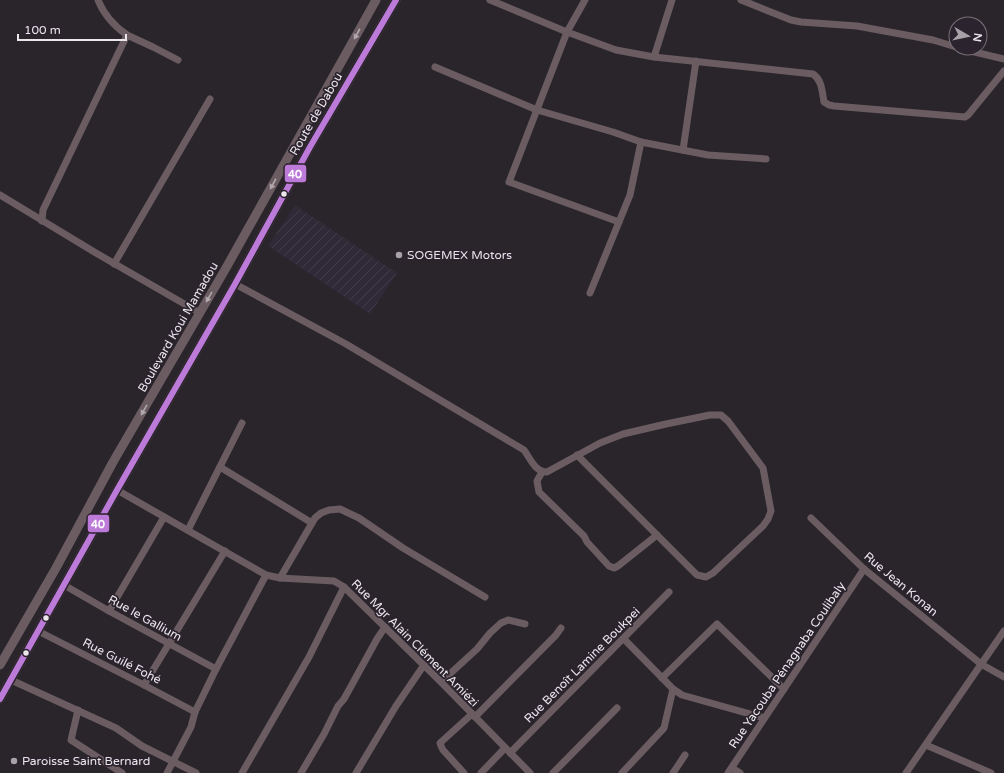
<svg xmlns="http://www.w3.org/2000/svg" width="1004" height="773" font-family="'Varela Round',sans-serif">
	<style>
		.industrial { fill: url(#industrial-furrows) }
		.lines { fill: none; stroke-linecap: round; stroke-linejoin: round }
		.minor { stroke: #6a5c61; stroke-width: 7 }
		.major { stroke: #6b5c62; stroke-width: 9 }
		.bus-1-casing { stroke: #2b232d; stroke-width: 9 }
		.bus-1 { stroke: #bd7bd9; stroke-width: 6 }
		.oneway { fill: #b1a8ae }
		.bus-dot { fill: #ebe6ec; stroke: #2b232d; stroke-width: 1.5 }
		.poi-dot { fill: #a7a2a8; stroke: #2b232d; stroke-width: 1.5 }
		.labels { text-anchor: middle; stroke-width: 3.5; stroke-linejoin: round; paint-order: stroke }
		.street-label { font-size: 12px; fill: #ebe6ec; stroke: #2b232d }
		.poi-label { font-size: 12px; fill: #ebe6ec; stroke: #2b232d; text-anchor: start }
		.line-badge { stroke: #2b232d; stroke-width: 1.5 }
		.badge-label { font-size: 11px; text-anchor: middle; font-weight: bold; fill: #fff }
	</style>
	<defs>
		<pattern id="industrial-furrows" width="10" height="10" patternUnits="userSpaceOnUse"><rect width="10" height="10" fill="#2f2938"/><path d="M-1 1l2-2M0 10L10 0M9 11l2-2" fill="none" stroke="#433e4b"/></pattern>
	</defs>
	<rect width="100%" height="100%" fill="#2a252b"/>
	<!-- industrial -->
	<path class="industrial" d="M295 205 397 273 370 314 268 246Z"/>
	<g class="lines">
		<!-- minor -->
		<g class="minor">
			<path d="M490 0 567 32 616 50 654 57 813 74C822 80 822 91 824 102L829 105 834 106 965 117 968 115 1004 71"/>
			<path d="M585 0 567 32 509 182 619 222"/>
			<path d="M741 0 791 20 801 22 857 26 933 40 956 47"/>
			<path d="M127 35 153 47 178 60"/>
			<path d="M958 48 1004 59"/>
			<path d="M654 57 672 0"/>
			<path d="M435 67 537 110 613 132 641 142 708 155 766 159"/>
			<path d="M683 150 696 61"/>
			<path d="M0 195 96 253 200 313"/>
			<path d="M42 221 43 210 127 35C114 26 104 15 98 0"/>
			<path d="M114 264 210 99"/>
			<path d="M235 284 346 344 524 450C530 458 535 472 547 472L600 443 623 434 666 424 710 415H721L728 421 763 468 771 511 768 519 763 526 713 573 706 577 697 575 577 455"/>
			<path d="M590 293 630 195 641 142"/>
			<path d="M220 467 312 523"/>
			<path d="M542 472 537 481 539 492 584 536 587 542 609 566 614 568 618 566 657 535"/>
			<path d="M117 490 266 575 280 578 334 581 344 587 441 682 530 773"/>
			<path d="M811 518 864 569 981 664 1004 677"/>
			<path d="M188 530 242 423"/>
			<path d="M280 578 315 518 321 513 329 510 340 509 359 518 403 548 485 597"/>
			<path d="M64 585 109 611 216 669"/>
			<path d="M109 611 164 517"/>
			<path d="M38 631 144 685 195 712"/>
			<path d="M624 639 673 689 682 695 764 718"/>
			<path d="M662 678 717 624 784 689"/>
			<path d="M11 680 116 728 142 746 196 773"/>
			<path d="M441 682 477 649 490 633 501 623 508 620 525 624"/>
			<path d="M144 685 225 551"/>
			<path d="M78 710 71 740 122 773"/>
			<path d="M475 717 556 635 561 628"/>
			<path d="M926 745 991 773"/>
			<path d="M510 753 669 592"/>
			<path d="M732 768 740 773"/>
			<path d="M167 773 191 727 195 712 216 669 266 575"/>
			<path d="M242 773 309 657 344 587"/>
			<path d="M301 773 324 734 338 706 344 699 377 639 385 627"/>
			<path d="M356 773 396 706 424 665"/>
			<path d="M464 773 443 750 441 746 440 743 472 714"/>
			<path d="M481 773 505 748"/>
			<path d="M553 773 617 708"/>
			<path d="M622 773 664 728 673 689"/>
			<path d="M673 773 685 755"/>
			<path d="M728 773 864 569"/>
			<path d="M906 773 1004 631"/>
		</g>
		<!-- major -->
		<g class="major">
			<path d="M0 665 56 568 113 462 226 268 376 0"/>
			<path d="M0 699 117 490 235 284 310 147 396 0"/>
		</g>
		<defs>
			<path id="bus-1" d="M0 699 117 490 235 284 310 147 396 0"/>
		</defs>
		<!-- bus-1 casing -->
		<use href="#bus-1" class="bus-1-casing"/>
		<!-- bus-1 -->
		<use href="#bus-1" class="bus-1"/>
	</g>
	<!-- one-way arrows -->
	<defs><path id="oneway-solid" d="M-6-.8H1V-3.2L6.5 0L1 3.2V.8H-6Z"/></defs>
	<g class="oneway">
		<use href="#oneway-solid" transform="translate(357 34) rotate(119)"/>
		<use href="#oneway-solid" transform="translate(273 184) rotate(119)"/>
		<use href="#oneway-solid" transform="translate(209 297) rotate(120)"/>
		<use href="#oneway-solid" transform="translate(144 410) rotate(120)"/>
	</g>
	<!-- markers -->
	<g class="bus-dot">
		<circle cx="284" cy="194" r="3.5"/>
		<circle cx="46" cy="618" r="3.5"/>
		<circle cx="26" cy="653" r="3.5"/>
	</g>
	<g class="poi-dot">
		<circle cx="399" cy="255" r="4"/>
		<circle cx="14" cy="761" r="4"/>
	</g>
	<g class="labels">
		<!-- street labels -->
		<g class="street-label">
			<text transform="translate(316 114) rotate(-60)" y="4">Route de Dabou</text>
			<text transform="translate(178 327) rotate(-60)" y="4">Boulevard Koui Mamadou</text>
			<text transform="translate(901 584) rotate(40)" y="4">Rue Jean Konan</text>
			<text transform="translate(145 618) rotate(29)" y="4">Rue le Gallium</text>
			<text transform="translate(415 643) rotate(45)" y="4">Rue Mgr Alain Clément Amiézi</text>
			<text transform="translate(122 661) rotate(27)" y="4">Rue Guilé Fohé</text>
			<text transform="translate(582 665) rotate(-45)" y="4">Rue Benoît Lamine Boukpei</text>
			<text transform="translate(787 665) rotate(-56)" y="4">Rue Yacouba Pénagnaba Coulibaly</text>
		</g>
		<!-- poi labels -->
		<g class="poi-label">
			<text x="407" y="259">SOGEMEX Motors</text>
			<text x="22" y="765">Paroisse Saint Bernard</text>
		</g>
	</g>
	<g class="line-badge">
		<rect x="284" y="164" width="23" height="19" rx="4" fill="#bd7bd9"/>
		<rect x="87" y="514" width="23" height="19" rx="4" fill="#bd7bd9"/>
	</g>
	<g class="badge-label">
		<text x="295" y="178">40</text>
		<text x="98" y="528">40</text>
	</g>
	<!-- north arrow -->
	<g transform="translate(968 36) rotate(99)"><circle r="19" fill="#2b232d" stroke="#787179"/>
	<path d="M0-3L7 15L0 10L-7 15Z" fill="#a7a2a8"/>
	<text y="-6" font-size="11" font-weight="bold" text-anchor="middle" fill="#ebe6ec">N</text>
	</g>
	<!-- scale -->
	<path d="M18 34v6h108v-6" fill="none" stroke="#ebe6ec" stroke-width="2"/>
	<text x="24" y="34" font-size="12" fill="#ebe6ec" stroke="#2b232d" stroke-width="3" paint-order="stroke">100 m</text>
</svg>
